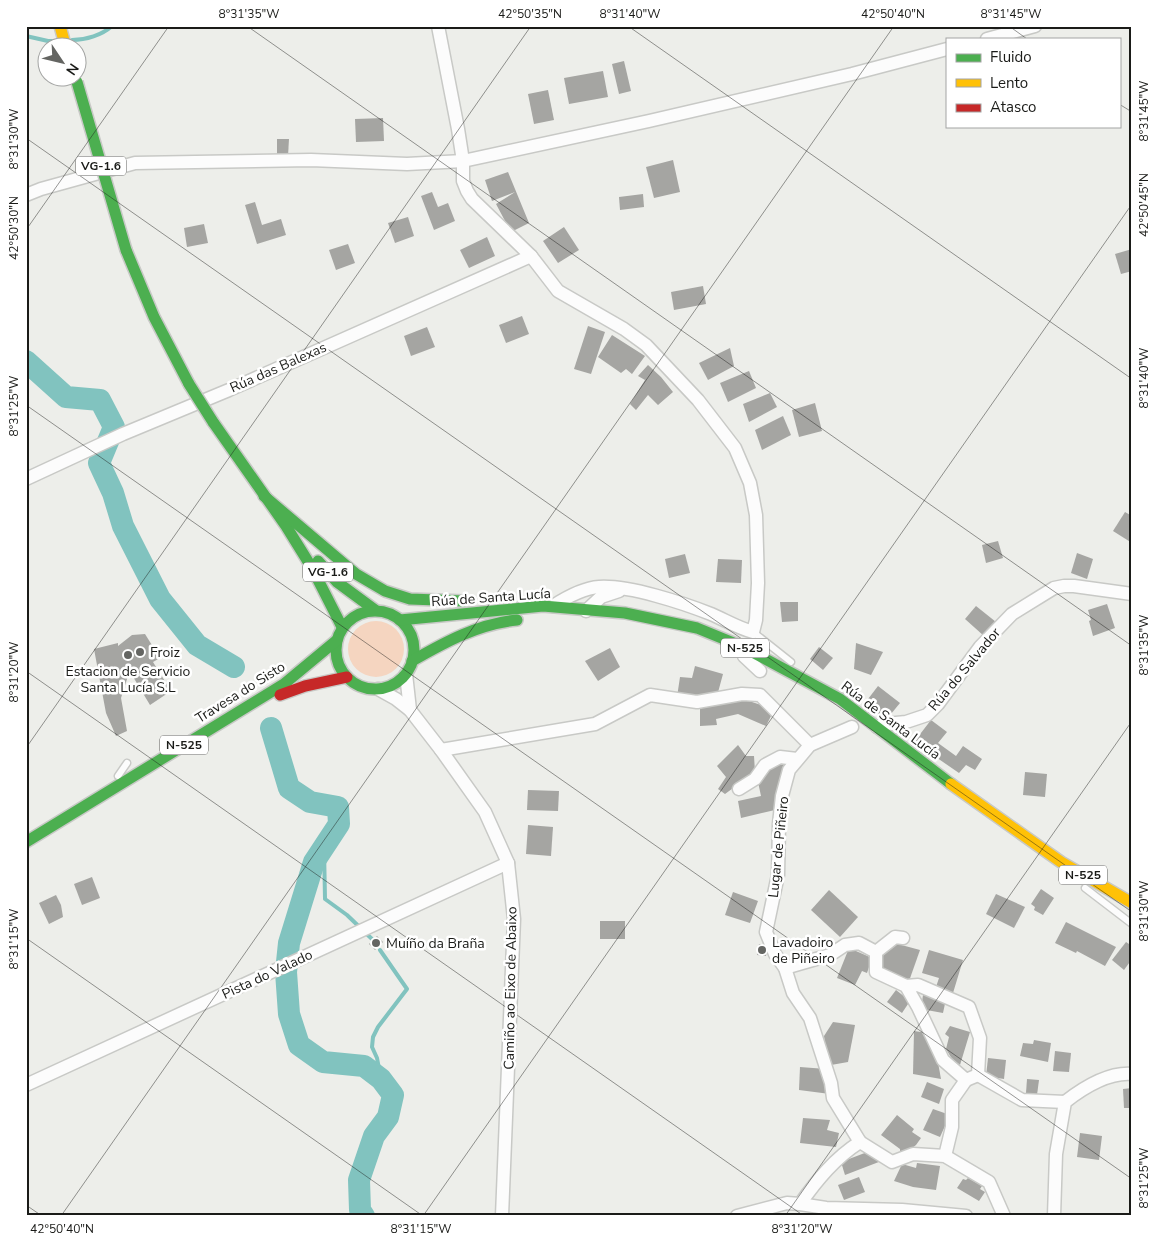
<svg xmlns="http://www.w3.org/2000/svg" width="1158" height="1242" font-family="'Nunito Sans',sans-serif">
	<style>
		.green { fill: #f5d5c0 }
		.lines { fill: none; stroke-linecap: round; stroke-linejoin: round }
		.stream { stroke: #81c3bf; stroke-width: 4 }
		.river { stroke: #81c3bf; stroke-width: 22 }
		.building { fill: #a5a5a2 }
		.lane-casing { stroke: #c8c9c6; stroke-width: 9 }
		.street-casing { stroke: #c8c9c6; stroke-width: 15 }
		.fast-casing { stroke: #c8c9c6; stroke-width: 14 }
		.slow-casing { stroke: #c8c9c6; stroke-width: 14 }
		.jam-casing { stroke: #c8c9c6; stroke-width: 14 }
		.lane { stroke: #fcfcfc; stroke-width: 6 }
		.street { stroke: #fcfcfc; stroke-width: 12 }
		.fast { stroke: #4caf50; stroke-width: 11 }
		.slow { stroke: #ffc107; stroke-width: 11 }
		.jam { stroke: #c62828; stroke-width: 11 }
		.fast-bridge-casing { stroke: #c8c9c6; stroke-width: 14; stroke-linecap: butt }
		.fast-bridge { stroke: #4caf50; stroke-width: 11 }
		.ticks { fill: none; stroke: #1a1b18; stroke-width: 1; stroke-opacity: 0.45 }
		.poi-dot { fill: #646562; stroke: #fff; stroke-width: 2 }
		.labels { text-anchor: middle; stroke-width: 5; stroke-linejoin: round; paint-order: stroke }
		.shield { fill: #fff; stroke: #5f5f5d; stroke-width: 1 }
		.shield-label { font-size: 12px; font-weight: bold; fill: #1a1b18 }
		.street-label { font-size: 14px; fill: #1a1b18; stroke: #fff }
		.poi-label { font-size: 14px; fill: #1a1b18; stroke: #fff; text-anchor: start }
		.neatline { fill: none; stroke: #1a1b18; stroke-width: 2 }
		.ticks-label { font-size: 12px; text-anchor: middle; fill: #1a1b18 }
	</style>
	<rect width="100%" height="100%" fill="#edeeea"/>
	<!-- green -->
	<circle class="green" cx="376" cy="649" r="28"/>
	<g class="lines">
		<!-- stream -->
		<g class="stream">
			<path d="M26 36 48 41H55"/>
			<path d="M72 40C86 40 102 35 112 26"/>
			<path d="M324 847 325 899 347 915 373 940"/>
			<path d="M380 950 407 989 378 1027 373 1037 372 1047 377 1058 381 1079"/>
		</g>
		<!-- river -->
		<g class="river">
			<path d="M26 361 66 397 100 400 114 427 99 463 113 493 123 526 160 599 197 645 234 667"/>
			<path d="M271 728 289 788 310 802 338 807 339 824 314 862 289 943 286 972 289 1014 299 1045 323 1062 364 1066 381 1079 393 1095 388 1117 374 1136 359 1180 360 1210 364 1216"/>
		</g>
	</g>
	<!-- building -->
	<g class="building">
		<path d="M624 61 631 91 619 94 612 64Z"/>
		<path d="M603 71 608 97 569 104 564 78Z"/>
		<path d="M548 90 554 120 534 124 528 94Z"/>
		<path d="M383 118 384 141 356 142 355 119Z"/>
		<path d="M277 139H289L288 156H277Z"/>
		<path d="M673 160 680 192 654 198 646 167Z"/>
		<path d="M508 172 529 223 511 232 496 204 515 192 492 201 485 180Z"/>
		<path d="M432 192 438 207 448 203 455 221 434 230 421 196Z"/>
		<path d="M643 194 644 207 620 210 619 197Z"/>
		<path d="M255 202 262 225 281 219 286 235 257 244 245 205Z"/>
		<path d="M408 217 414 236 395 243 388 223Z"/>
		<path d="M204 224 208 243 187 247 184 228Z"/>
		<path d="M564 227 579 250 558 263 543 241Z"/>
		<path d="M487 237 495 256 469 268 460 250Z"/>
		<path d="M348 244 355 263 336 270 329 250Z"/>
		<path d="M1132 249V271L1121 274 1115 254Z"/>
		<path d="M703 286 706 304 674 310 671 292Z"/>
		<path d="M522 316 529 334 506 343 499 325Z"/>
		<path d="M588 326 605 332 591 374 574 369Z"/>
		<path d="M427 327 435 347 411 356 404 336Z"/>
		<path d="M612 335 645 356 632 374 626 369 621 373 598 357Z"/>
		<path d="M730 348 734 366 708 380 699 363Z"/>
		<path d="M648 365 661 377 673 392 658 405 648 395 636 410 630 404 645 380 638 376Z"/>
		<path d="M749 371 756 388 728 402 720 383Z"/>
		<path d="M770 393 777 407 749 422 743 404Z"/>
		<path d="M815 403 822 431 799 437 792 410Z"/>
		<path d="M783 416 791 435 762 450 755 430Z"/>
		<path d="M1125 512 1132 516V543L1113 531Z"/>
		<path d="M998 541 1003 558 986 563 982 545Z"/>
		<path d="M1077 553 1093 559 1087 579 1071 573Z"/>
		<path d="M685 554 690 573 669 578 665 559Z"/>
		<path d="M718 559 742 560 741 583 716 582Z"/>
		<path d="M780 602H798V621L782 622Z"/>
		<path d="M1107 604 1115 628 1093 636 1089 621 1091 620 1088 610Z"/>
		<path d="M976 606 996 622 984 636 965 619Z"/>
		<path d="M145 634 160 658 153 662 171 691 150 705 132 675 128 676 121 698 127 731 116 736 106 713 94 649 118 643V646L132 635Z"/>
		<path d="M856 643 883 652 871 675 854 669Z"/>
		<path d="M819 647 833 658 823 670 810 659Z"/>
		<path d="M610 648 620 667 598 681 585 661Z"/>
		<path d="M695 666 723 674 717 696 677 697 680 677 692 678Z"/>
		<path d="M878 686 900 703 886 720 865 703Z"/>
		<path d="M743 699 761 705 771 716 766 726 738 714 716 719 717 725 700 726V709L712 704Z"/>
		<path d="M931 720 947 732 938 743 956 756 963 746 982 759 975 770 966 765 959 773 914 742Z"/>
		<path d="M738 745 746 756H754L755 772 725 794 718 789 726 777 717 766Z"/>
		<path d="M787 764 775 810 741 818 738 801 761 796 758 782 771 766Z"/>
		<path d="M1025 772 1047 774 1045 797 1023 795Z"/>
		<path d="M528 790 559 791 558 811 527 810Z"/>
		<path d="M528 825 553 827 551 856 526 854Z"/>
		<path d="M92 877 100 898 82 905 74 884Z"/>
		<path d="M1041 889 1054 898 1043 915 1034 910 1035 907 1031 904Z"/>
		<path d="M829 890 858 917 840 937 811 910Z"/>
		<path d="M733 892 758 901 750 923 725 915Z"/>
		<path d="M996 894 1025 907 1014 928 986 914Z"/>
		<path d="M56 895 61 905 63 917 49 924 39 903Z"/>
		<rect x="600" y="921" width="25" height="18"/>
		<path d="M1066 922 1116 947 1105 966 1077 951 1076 953 1055 943Z"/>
		<path d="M377 936 383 942 375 950 369 944Z"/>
		<path d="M1126 942 1132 946V959L1124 970 1112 960Z"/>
		<path d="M894 943 920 950 908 984 883 972 879 960Z"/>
		<path d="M759 944 768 946 766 956 757 955Z"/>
		<path d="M849 948 872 958 867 973 862 971 855 985 837 978Z"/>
		<path d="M929 950 963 960 953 993 936 987 939 978 922 973Z"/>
		<path d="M896 990 910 1001 902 1013 887 1002Z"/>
		<path d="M923 995 946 999 943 1013 921 1009Z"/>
		<path d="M833 1022 855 1025 848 1062 831 1065 826 1052 824 1036Z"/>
		<path d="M950 1026 970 1032 960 1065 952 1059 946 1049 949 1037 945 1034Z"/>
		<path d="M914 1031 928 1033 937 1057 941 1079 913 1074Z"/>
		<path d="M1034 1040 1051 1043 1048 1062 1020 1056 1023 1043 1033 1044Z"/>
		<path d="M1055 1051 1071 1053 1069 1072 1053 1071Z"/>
		<path d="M988 1058 1006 1060 1004 1079 986 1076Z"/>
		<path d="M800 1067 826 1069 830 1094 799 1090Z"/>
		<path d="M1027 1079 1039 1080 1037 1095 1026 1093Z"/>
		<path d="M927 1082 944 1089 939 1104 921 1097Z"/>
		<path d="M1132 1088V1108H1124L1123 1089Z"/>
		<path d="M933 1109 950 1115 940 1137 923 1130Z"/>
		<path d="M897 1115 914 1129 912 1132 921 1138 916 1145 907 1152H900V1149L881 1135Z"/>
		<path d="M803 1118 830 1120 827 1130 839 1133 836 1147 800 1143Z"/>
		<path d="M1080 1133 1102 1136 1099 1160 1077 1157Z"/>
		<path d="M870 1151 884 1160 845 1175 841 1162Z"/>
		<path d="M917 1163 940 1166 936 1190 913 1187 894 1181 902 1164 916 1168Z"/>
		<path d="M859 1177 865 1192 844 1200 838 1185Z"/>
		<path d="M968 1178 982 1186 980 1189 985 1192 979 1201 957 1188 963 1179 966 1180Z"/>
	</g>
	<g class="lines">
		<defs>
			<g id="lane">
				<path d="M753 632 791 662"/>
				<path d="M118 776 127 763"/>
				<path d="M1085 888 1132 924"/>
			</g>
			<g id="street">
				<path d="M438 26 458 129 463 161V181L467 191 472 199 531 256 558 291 624 329 646 345 698 400 735 448 750 483 756 515 758 583 756 620 753 632C738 628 725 620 711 614 683 603 629 585 599 587 583 588 567 597 553 606"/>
				<path d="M987 39 1035 26"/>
				<path d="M26 195 41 189 135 163 311 160 407 164 463 161 649 121 852 74 947 49"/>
				<path d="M26 479 123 434 229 390 531 256"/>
				<path d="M586 611 601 597 619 591"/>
				<path d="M744 656 760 671"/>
				<path d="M406 674 410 710"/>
				<path d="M378 689 396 699 410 710 441 750 485 812 508 863 514 919 502 1216"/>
				<path d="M852 727 810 745 789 770 782 796 779 824 778 875 766 932 775 954 785 968 793 993 810 1018 831 1083 833 1098 860 1142"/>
				<path d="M877 727 886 724 906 722 927 715 938 704 980 647 1012 614 1054 588 1064 586H1074L1132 594"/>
				<path d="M441 750 595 724 650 695 697 702 742 694 760 695 810 745"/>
				<path d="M739 789 755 779 765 765 780 757 797 759"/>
				<path d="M903 938 895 937 876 952V972L906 986 918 1007 943 1060 966 1080 978 1075 980 1038 969 1007 918 985 906 986"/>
				<path d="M785 968 830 955 845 945 859 943 876 952"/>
				<path d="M978 1075 1022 1100 1065 1102"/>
				<path d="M26 1085 508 863"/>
				<path d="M945 1156 952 1127V1100L966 1080"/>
				<path d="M800 1204C817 1180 835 1158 860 1142L892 1162 913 1154 945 1156 989 1182 1004 1216"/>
				<path d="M737 1216 787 1203 800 1204 826 1208 902 1210 966 1216"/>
				<path d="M1054 1216 1056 1154 1065 1102C1083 1088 1108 1072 1132 1074"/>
			</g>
			<g id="fast">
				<path d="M126 250 154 317 189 384"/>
				<path d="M213 422 286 526 312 568 342 627"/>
				<path d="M264 496 356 574 385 591 410 599 464 601"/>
				<path d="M318 561 337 582 375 610"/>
				<circle cx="375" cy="650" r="39"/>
				<path d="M400 620 543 606 625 613 697 628 741 646 840 699 951 784"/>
				<path d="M412 661C445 642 478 624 517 620"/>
				<path d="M26 842 284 684 337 640"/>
			</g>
			<g id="slow">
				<path d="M60 26 66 48"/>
				<path d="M951 784 1061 862 1132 903"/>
			</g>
			<path id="jam" d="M280 695 305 686 347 677"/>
		</defs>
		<!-- lane casing -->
		<use href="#lane" class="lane-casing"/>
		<!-- street casing -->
		<use href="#street" class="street-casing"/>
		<!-- fast casing -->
		<use href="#fast" class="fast-casing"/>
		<!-- slow casing -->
		<use href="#slow" class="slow-casing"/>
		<!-- jam casing -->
		<use href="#jam" class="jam-casing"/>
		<!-- lane -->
		<use href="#lane" class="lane"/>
		<!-- street -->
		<use href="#street" class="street"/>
		<!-- fast -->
		<use href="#fast" class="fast"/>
		<!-- slow -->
		<use href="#slow" class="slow"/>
		<!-- jam -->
		<use href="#jam" class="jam"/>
		<defs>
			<g id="fast-bridge">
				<path d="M77 82 126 250"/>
				<path d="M189 384 213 422"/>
			</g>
		</defs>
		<!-- fast-bridge casing -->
		<use href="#fast-bridge" class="fast-bridge-casing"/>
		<!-- fast-bridge -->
		<use href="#fast-bridge" class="fast-bridge"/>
	</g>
	<!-- ticks -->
	<path class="ticks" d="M247 26 1132 646M628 26 1132 379M1009 26 1027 39M1119 104 1132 112M26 138 1132 912M26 230 169 26M26 405 1132 1179M26 671 804 1216M26 748 531 26M26 938 423 1216M26 1205 42 1216M61 1216 894 26M423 1216 1132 204M785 1216 1132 721"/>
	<!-- markers -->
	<g class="poi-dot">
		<circle cx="140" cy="652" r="5"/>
		<circle cx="128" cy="655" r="5"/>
		<circle cx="376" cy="943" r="5"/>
		<circle cx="762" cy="950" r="5"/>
	</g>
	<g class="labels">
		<!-- shield labels -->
		<g class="shield">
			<rect x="76" y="156.5" width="50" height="19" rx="4"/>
			<rect x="303" y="562.5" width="50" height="19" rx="4"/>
			<rect x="721" y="638.5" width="48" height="19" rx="4"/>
			<rect x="160" y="735.5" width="48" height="19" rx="4"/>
			<rect x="1059" y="865.5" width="48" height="19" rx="4"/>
		</g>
		<g class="shield-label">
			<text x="101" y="170">VG-1.6</text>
			<text x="328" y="576">VG-1.6</text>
			<text x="745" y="652">N-525</text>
			<text x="184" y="749">N-525</text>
			<text x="1083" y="879">N-525</text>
		</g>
		<!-- street labels -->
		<g class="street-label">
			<text transform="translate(278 367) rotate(-24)" y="5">Rúa das Balexas</text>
			<text transform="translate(491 597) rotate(-4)" y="5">Rúa de Santa Lucía</text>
			<text transform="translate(964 669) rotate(-50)" y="5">Rúa do Salvador</text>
			<text transform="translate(240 692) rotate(-32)" y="5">Travesa do Sisto</text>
			<text transform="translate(891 720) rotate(37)" y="5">Rúa de Santa Lucía</text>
			<text transform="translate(778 847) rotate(-84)" y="5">Lugar de Piñeiro</text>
			<text transform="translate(267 974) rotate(-25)" y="5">Pista do Valado</text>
			<text transform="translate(510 988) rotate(-89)" y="5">Camiño ao Eixo de Abaixo</text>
		</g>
		<!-- poi labels -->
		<g class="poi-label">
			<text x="150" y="657">Froiz</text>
			<text x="128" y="676" text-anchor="middle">Estacion de Servicio<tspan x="128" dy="16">Santa Lucía S.L</tspan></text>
			<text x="772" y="947">Lavadoiro<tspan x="772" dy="16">de Piñeiro</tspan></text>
			<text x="386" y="948">Muíño da Braña</text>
		</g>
	</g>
	<!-- border -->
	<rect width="1158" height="1242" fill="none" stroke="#ffffff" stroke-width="55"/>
	<!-- legend -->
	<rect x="946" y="38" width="175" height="90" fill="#ffffff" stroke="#a3a4a3"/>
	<rect x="956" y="54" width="25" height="8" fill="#4caf50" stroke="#a3a4a3"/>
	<text x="990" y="62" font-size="15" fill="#1a1b18">Fluido</text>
	<rect x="956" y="79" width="25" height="8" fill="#ffc107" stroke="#a3a4a3"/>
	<text x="990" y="88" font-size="15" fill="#1a1b18">Lento</text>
	<rect x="956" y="104" width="25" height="8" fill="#c62828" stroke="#a3a4a3"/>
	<text x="990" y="112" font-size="15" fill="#1a1b18">Atasco</text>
	<!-- north arrow -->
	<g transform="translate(62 62) rotate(125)"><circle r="24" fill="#ffffff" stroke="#a3a4a3"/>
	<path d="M0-4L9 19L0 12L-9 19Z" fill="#646562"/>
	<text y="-8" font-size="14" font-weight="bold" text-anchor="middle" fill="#1a1b18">N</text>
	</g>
	<rect x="28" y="28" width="1102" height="1186" class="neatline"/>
	<g class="ticks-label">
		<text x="249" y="18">8°31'35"W</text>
		<text x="530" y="18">42°50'35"N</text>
		<text x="630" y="18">8°31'40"W</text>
		<text x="893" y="18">42°50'40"N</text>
		<text x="1011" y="18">8°31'45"W</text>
		<text transform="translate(1144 111) rotate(-90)" y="4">8°31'45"W</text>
		<text transform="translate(14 139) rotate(-90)" y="4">8°31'30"W</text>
		<text transform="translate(1144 205) rotate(-90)" y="4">42°50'45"N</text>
		<text transform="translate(14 228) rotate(-90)" y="4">42°50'30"N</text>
		<text transform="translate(1144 378) rotate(-90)" y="4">8°31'40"W</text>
		<text transform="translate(14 406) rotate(-90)" y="4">8°31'25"W</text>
		<text transform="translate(1144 645) rotate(-90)" y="4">8°31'35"W</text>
		<text transform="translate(14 672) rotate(-90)" y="4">8°31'20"W</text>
		<text transform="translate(1144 911) rotate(-90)" y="4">8°31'30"W</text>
		<text transform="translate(14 939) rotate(-90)" y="4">8°31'15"W</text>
		<text transform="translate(1144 1178) rotate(-90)" y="4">8°31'25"W</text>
		<text x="62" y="1233">42°50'40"N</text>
		<text x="421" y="1233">8°31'15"W</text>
		<text x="802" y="1233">8°31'20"W</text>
	</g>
</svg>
